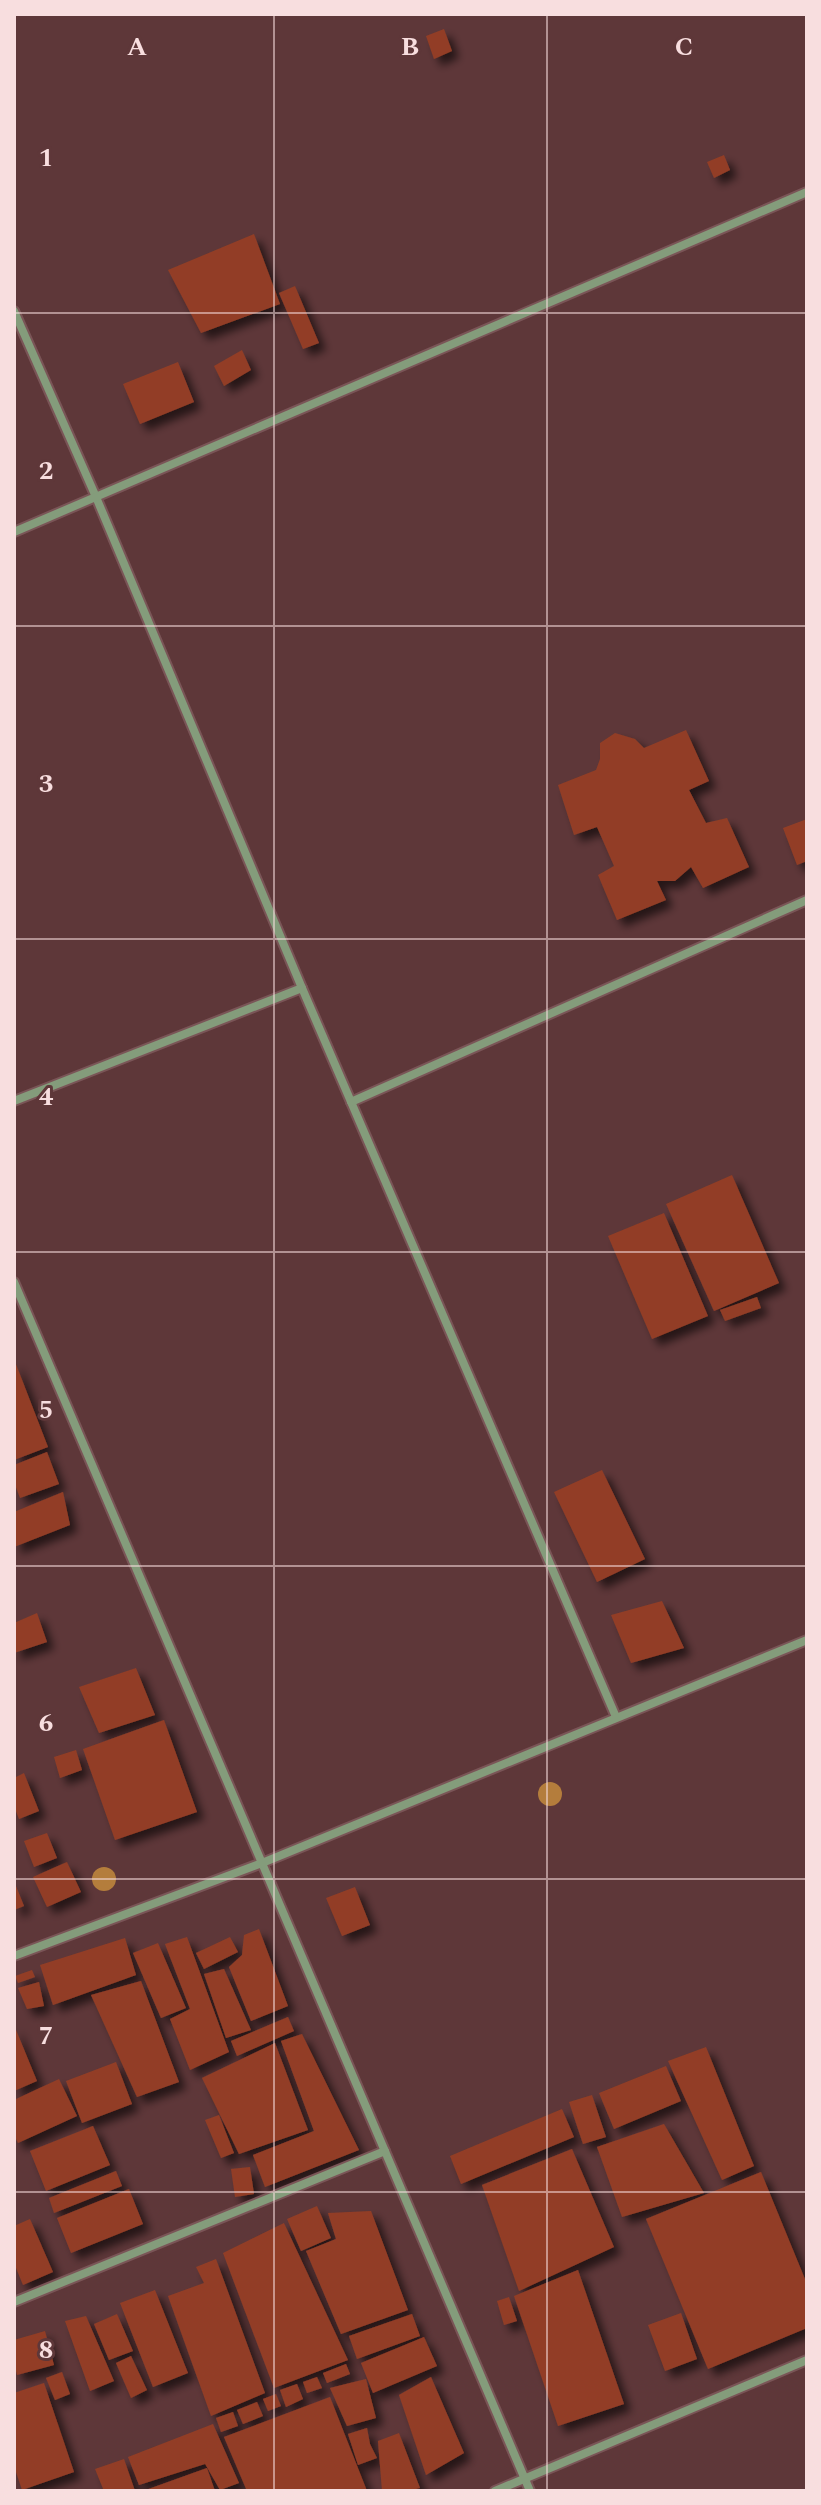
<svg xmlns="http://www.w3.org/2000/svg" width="821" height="2505" font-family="Spectral,serif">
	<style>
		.building { fill: #923e25; filter: url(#shadow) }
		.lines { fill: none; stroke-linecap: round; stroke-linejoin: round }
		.minor-casing { stroke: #7a5557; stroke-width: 12 }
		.minor { stroke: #849c7b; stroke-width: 8 }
		.tree { fill: #b47d3c }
		.grid { fill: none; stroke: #f8dedf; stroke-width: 2; stroke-opacity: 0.55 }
		.grid-label { font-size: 26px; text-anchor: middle; font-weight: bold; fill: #f8dedf; stroke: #5e3739; stroke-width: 6; stroke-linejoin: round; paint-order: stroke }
	</style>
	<defs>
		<filter id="shadow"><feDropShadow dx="7" dy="7" stdDeviation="4" flood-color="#0009"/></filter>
	</defs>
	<rect width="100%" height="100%" fill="#5e3739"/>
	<!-- building -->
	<g class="building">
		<path d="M444 29 452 51 434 59 426 36Z"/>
		<path d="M724 155 730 170 714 178 707 162Z"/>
		<path d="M254 234 280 304 201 333 168 270Z"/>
		<path d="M295 286 319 343 303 349 279 293Z"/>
		<path d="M242 350 251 370 224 386 214 366Z"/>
		<path d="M178 362 194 402 140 424 123 384Z"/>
		<path d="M686 730 709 781 689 790 706 823 727 818 749 867 703 888 691 867 675 881H657L666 900 617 920 598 875 614 866 597 827 574 835 558 785 596 770 600 759V743L615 733 635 739 644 748Z"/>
		<path d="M807 819V861L797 865 783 828Z"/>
		<path d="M732 1175 779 1283 714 1311 666 1204Z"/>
		<path d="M664 1213 708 1316 652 1339 608 1236Z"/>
		<path d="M757 1297 761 1308 725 1321 720 1310Z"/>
		<path d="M14 1359 48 1447 14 1460Z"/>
		<path d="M47 1452 59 1484 20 1498 14 1482V1465Z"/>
		<path d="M602 1470 645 1559 597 1582 554 1492Z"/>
		<path d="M63 1492 70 1525 14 1547V1512Z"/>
		<path d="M662 1601 684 1648 631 1663 611 1615Z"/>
		<path d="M37 1613 47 1642 14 1653V1623Z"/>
		<path d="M136 1668 155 1715 99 1733 79 1687Z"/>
		<path d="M164 1720 197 1812 115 1840 83 1749Z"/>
		<path d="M76 1750 82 1770 60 1778 54 1757Z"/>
		<path d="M24 1773 39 1811 19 1819 14 1806V1778Z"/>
		<path d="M47 1833 57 1858 34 1867 24 1841Z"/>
		<path d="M67 1862 81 1892 47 1907 33 1877Z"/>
		<path d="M14 1881 24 1906 14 1910Z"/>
		<path d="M355 1887 370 1925 342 1936 326 1898Z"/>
		<path d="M259 1929 288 2006 251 2021 229 1967 242 1955 244 1935Z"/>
		<path d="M187 1937 229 2052 190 2070 170 2019 190 2009 165 1944Z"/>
		<path d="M230 1937 238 1952 204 1969 196 1953Z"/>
		<path d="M125 1938 136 1975 53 2005 40 1965Z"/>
		<path d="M158 1943 186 2008 161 2018 133 1953Z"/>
		<path d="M224 1969 251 2030 226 2038 204 1974Z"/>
		<path d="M32 1970 35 1977 18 1983 15 1976Z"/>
		<path d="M141 1981 179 2082 137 2097 91 1995Z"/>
		<path d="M39 1982 44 2006 27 2009 18 1988Z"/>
		<path d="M288 2017 294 2031 237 2056 231 2041Z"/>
		<path d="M14 2025 37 2081 14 2091Z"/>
		<path d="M302 2034 359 2150 265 2187 253 2155 314 2131 281 2041Z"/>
		<path d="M275 2043 308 2130 239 2154 202 2078Z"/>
		<path d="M706 2047 754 2166 722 2180 668 2061Z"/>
		<path d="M116 2062 132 2104 82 2123 66 2081Z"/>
		<path d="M666 2066 681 2101 614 2129 599 2093Z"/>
		<path d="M59 2079 77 2116 18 2143 14 2135V2100Z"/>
		<path d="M592 2095 606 2137 583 2144 569 2102Z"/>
		<path d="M562 2109 574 2137 461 2184 450 2156Z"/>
		<path d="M219 2115 234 2153 221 2158 205 2120Z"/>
		<path d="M664 2124 704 2193 622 2217 597 2147Z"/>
		<path d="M93 2126 110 2165 46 2191 30 2151Z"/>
		<path d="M572 2149 614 2247 519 2291 482 2185Z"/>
		<path d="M250 2167 254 2194 235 2197 231 2169Z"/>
		<path d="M116 2171 122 2186 54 2213 49 2198Z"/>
		<path d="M761 2172 807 2284V2328L708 2369 646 2219Z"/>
		<path d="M129 2189 143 2224 71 2253 57 2218Z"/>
		<path d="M317 2206 331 2238 301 2251 287 2219Z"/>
		<path d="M371 2211 408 2310 341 2334 306 2251 336 2239 328 2213Z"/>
		<path d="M30 2219 53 2272 23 2285 14 2263V2226Z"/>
		<path d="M284 2223 348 2360 274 2388 223 2253Z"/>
		<path d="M216 2259 265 2393 211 2416 168 2296 204 2283 196 2267Z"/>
		<path d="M578 2270 624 2404 558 2426 514 2296Z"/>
		<path d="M155 2290 188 2373 153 2387 120 2303Z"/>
		<path d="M509 2297 517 2321 504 2325 497 2301Z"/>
		<path d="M681 2313 697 2359 665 2371 648 2325Z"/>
		<path d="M117 2314 133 2351 109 2360 94 2324Z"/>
		<path d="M412 2314 420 2336 357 2359 349 2336Z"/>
		<path d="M86 2316 114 2381 90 2391 65 2321Z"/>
		<path d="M45 2331 54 2365 17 2375 14 2363V2340Z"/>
		<path d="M424 2337 437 2366 373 2393 361 2363Z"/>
		<path d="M131 2356 147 2390 131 2398 116 2363Z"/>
		<path d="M346 2364 350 2374 327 2383 323 2373Z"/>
		<path d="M62 2372 70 2394 55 2400 46 2378Z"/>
		<path d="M317 2377 322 2388 307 2393 303 2382Z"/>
		<path d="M431 2377 464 2453 426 2475 399 2395Z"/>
		<path d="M366 2379 376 2418 347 2426 330 2388Z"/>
		<path d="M44 2383 74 2472 22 2490 14 2466V2393Z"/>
		<path d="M297 2384 303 2399 286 2407 280 2390Z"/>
		<path d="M276 2394 281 2406 268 2411 263 2399Z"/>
		<path d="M330 2397 367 2491H247L224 2437Z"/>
		<path d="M257 2402 263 2416 243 2424 237 2410Z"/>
		<path d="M233 2412 238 2426 221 2432 216 2418Z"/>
		<path d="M213 2424 239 2483 220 2490 204 2462 205 2464 139 2485 128 2457Z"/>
		<path d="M367 2428 370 2444 377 2458 358 2465 348 2434Z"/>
		<path d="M399 2433 420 2488 408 2491H382L378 2441Z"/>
		<path d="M124 2459 135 2491H104L95 2469Z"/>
		<path d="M207 2468 215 2491H143Z"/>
	</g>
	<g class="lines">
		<defs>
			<g id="minor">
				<path d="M14 311 96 497 302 988 616 1717"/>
				<path d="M14 532 807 192"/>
				<path d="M14 1101 302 988"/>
				<path d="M351 1102 807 900"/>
				<path d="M14 1282 530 2491"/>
				<path d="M14 1956 262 1863 807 1640"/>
				<path d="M14 2302 385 2151"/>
				<path d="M495 2491 807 2360"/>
			</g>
		</defs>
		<!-- minor casing -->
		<use href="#minor" class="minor-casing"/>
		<!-- minor -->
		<use href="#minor" class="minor"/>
	</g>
	<!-- trees -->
	<g class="tree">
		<circle cx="550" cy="1794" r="12"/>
		<circle cx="104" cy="1879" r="12"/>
	</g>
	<!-- grid -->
	<path class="grid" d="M274 14V2491M547 14V2491M14 313H807M14 626H807M14 939H807M14 1252H807M14 1566H807M14 1879H807M14 2192H807"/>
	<g class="grid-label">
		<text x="137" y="55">A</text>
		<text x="410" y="55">B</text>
		<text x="684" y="55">C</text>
		<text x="46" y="166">1</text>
		<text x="46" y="479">2</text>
		<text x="46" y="792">3</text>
		<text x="46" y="1105">4</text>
		<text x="46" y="1418">5</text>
		<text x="46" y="1731">6</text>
		<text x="46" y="2044">7</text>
		<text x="46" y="2358">8</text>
	</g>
	<!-- border -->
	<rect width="821" height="2505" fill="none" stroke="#f8dedf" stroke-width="32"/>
</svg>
